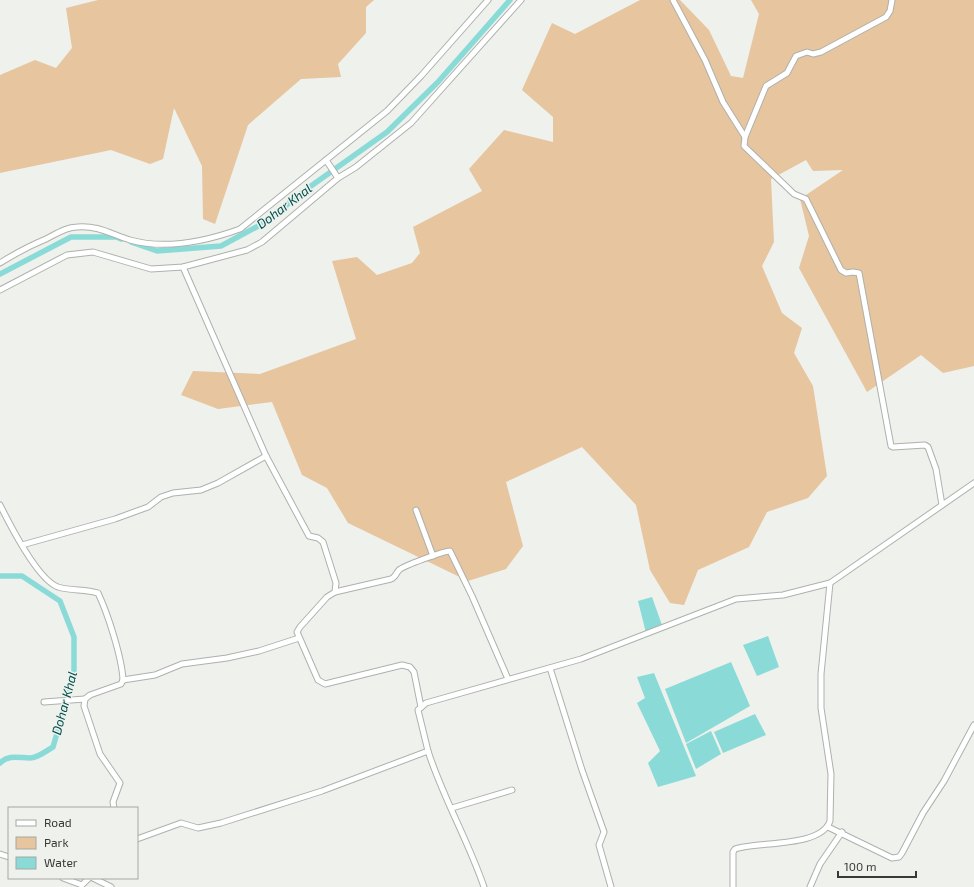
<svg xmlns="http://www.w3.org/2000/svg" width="974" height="887" font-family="'Exo 2',sans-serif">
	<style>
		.green { fill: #e6c59f }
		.water { fill: #8adbd8 }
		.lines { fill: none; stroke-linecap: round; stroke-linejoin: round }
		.canal { stroke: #8adbd8; stroke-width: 5.5 }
		.street-casing { stroke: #aeb1ac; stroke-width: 7 }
		.street { stroke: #fff; stroke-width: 5 }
		.labels { text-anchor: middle; stroke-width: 3; stroke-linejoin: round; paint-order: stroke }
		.water-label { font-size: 13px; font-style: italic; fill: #004e4d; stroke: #eef1ec }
	</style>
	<rect width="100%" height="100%" fill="#eef1ec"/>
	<!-- green -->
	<g class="green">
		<path d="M98 0H374L366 7V33L338 64 341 77 301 79 248 125 215 224 203 219 202 166 174 108 163 159 150 164 111 150 0 173V75L35 60 56 68 72 48 66 8Z"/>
		<path d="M640 0H680L709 30 731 76 743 78 759 14 751 0H974V366L943 373 921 355 867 392 799 268 809 236 800 199 843 170 813 171 806 160 771 179 774 242 762 266 782 313 802 328 794 353 813 386 827 476 808 498 767 512 749 547 698 570 684 605 670 603 650 570 636 505 582 447 506 482 523 546 506 569 468 581 348 523 327 488 302 475 272 402 218 409 181 395 193 371 260 374 356 339 332 261 357 257 377 275 412 263 420 253 413 227 482 191 469 169 504 130 553 142V117L522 90 552 23 575 34Z"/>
	</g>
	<!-- water -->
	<g class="water">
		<path d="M652 597 662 625 646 633 638 601Z"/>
		<path d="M768 636 779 667 757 676 743 645Z"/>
		<path d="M731 662 750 706 686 743 665 689Z"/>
		<path d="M654 673 696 776 658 787 648 763 660 751 637 703 645 698 637 677Z"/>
		<path d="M755 714 766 735 723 753 714 732Z"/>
		<path d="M711 731 721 754 696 769 686 744Z"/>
	</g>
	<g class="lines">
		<!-- canal -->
		<g class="canal">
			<path d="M131 242 157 251 221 246 262 224 311 186 387 132 438 82 510 0"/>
			<path d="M0 274 71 237H117L121 239"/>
			<path d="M0 576H22L60 601 74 637V674L53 747C46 751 38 758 30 758 19 758 9 754 0 763"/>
		</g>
		<defs>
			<g id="street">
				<path d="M673 0 705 60 723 102 745 137 744 146 794 194 806 199 841 270 846 273 853 272 859 273 891 446 893 447 925 445 928 447 936 469 942 505"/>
				<path d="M745 137 766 86 787 73 796 56 807 52 813 54 821 52 886 17 890 11 892 0"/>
				<path d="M326 160 338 178"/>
				<path d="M0 263C16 253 29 246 46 239 56 234 66 227 77 227 97 225 111 234 130 240 166 250 204 242 240 229L387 111 421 76 488 0"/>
				<path d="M183 267 266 456 309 536 318 538 323 542 336 583 335 592 327 597 300 627 297 632 318 680 325 684 402 665 410 667 414 672 421 707"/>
				<path d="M0 290 67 255 93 252 151 269 183 267 247 250 262 242 338 178 356 167 411 123 521 0"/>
				<path d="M0 505C10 525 38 580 58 587 71 591 85 589 98 593 108 614 122 658 123 680L121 684 90 695 85 699 84 706 100 754 120 783 113 802 114 808"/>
				<path d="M416 510 433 556"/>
				<path d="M22 545 115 519 148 507 161 497 173 493 201 490 218 483 266 456"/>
				<path d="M335 592 391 579C396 577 396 573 399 570 403 566 444 551 450 551L472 596 508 679"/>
				<path d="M550 668 582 770 604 832 599 845 611 887"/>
				<path d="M123 680 155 675 182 664 227 658 259 651 299 638"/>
				<path d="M44 702 85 699"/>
				<path d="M428 751C443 798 468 840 484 887"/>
				<path d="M452 808 512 790"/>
				<path d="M828 827 892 858 899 857 902 853 923 813 944 781 974 725"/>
				<path d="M137 839 181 823 198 828 221 823 322 791 428 751 418 710 426 703 581 659 736 599 783 595 830 583 974 483"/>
				<path d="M0 854 9 857"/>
				<path d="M63 878 82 885 89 878"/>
				<path d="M93 878 111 887"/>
				<path d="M733 887V852L735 849C757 841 821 848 830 821L831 774 821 708V674L830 583"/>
				<path d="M810 887 820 864 842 832"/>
			</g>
		</defs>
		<!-- street casing -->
		<use href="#street" class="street-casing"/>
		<!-- street -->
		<use href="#street" class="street"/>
	</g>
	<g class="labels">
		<!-- water labels -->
		<g class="water-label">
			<text transform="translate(284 206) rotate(-37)" y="5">Dohar Khal</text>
			<text transform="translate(64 703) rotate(-75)" y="5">Dohar Khal</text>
		</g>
	</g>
	<!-- legend -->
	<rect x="8" y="807" width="130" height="72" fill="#eef1ec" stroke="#a6a8a4"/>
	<rect x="16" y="820" width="20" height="6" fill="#ffffff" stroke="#a6a8a4"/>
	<text x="44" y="827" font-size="12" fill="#393a38">Road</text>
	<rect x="16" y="837" width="20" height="12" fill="#e6c59f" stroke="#a6a8a4"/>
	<text x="44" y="847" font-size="12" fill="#393a38">Park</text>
	<rect x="16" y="857" width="20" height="12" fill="#8adbd8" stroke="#a6a8a4"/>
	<text x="44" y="867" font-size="12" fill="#393a38">Water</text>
	<!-- scale -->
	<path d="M838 871v6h78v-6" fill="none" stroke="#393a38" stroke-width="2"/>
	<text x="844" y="871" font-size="12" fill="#393a38" stroke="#eef1ec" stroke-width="3" paint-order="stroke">100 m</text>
</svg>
